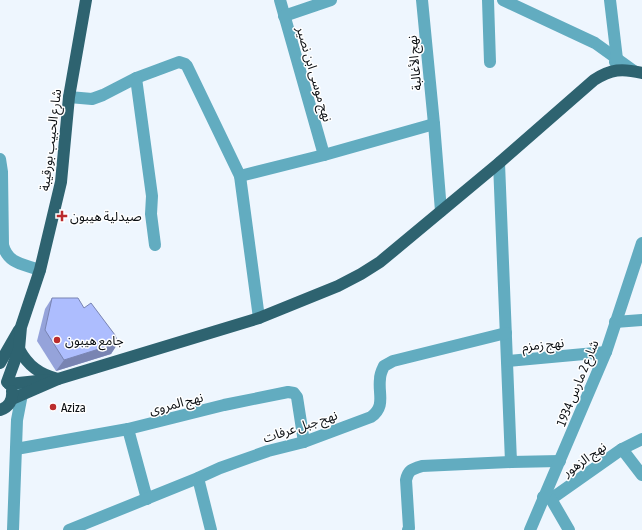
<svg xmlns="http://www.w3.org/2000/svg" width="642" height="530" font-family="'Asap Condensed','Noto Sans Arabic',sans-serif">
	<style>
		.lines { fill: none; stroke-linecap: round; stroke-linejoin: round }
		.minor { stroke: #62acc0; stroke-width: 12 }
		.major { stroke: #2e6370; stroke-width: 12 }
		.wall { fill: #95a3da }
		.shaded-wall { fill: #7984b2 }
		.building { fill: #adbdfe; stroke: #7984b2 }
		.poi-dot { fill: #bb2c2d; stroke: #fff; stroke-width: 1.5 }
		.labels { text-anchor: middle; stroke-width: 3; stroke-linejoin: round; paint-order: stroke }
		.street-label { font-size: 13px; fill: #0a0e12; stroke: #fff }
		.poi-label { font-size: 13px; fill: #0a0e12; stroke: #fff; text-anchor: start }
	</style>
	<rect width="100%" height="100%" fill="#eef6fe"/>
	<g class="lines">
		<!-- minor -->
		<g class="minor">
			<path d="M280 0 324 155"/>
			<path d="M422 0 434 124"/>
			<path d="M488 0 490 62"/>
			<path d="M503 0 595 43 634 71"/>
			<path d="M610 0 617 59 615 62"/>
			<path d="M284 16 331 0"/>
			<path d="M136 78 179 62 185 64 187 66 240 176 259 318"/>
			<path d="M69 97 92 99 103 95 136 78 152 196 151 214 155 245"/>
			<path d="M0 159 2 172 3 245C8 264 23 264 40 270"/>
			<path d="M499 163 511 462 560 461"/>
			<path d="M240 176 324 155 434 124 441 211"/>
			<path d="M615 322 642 320"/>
			<path d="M507 361 606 352"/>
			<path d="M128 429 147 499"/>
			<path d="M16 449 128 429 224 405 288 392 294 393 297 397 304 442"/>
			<path d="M622 449 642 475"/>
			<path d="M198 478 211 530"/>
			<path d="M543 497 551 499 622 449 642 439"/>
			<path d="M551 499 569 530"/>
			<path d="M13 530 17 420 22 394"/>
			<path d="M69 530 198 478 220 468 268 451 304 442 371 417C386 406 378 394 380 379 380 374 382 370 384 366L393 361 506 333"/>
			<path d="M408 530 409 528 406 480C408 470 412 469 422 466L511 462"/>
			<path d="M530 530 606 352 642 243"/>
		</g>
		<!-- major -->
		<g class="major">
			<path d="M19 349C28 366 40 375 58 379"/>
			<path d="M0 363 19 330"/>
			<path d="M7 382 19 349 21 327 40 270 61 182 69 97 86 0"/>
			<path d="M9 384 47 380"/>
			<path d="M12 399 58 379 259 318 338 286 361 274 380 262 499 163 594 80C611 69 622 68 642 73"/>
			<path d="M0 410C9 407 13 400 12 391"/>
		</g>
	</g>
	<!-- wall -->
	<path class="wall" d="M52 298 84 308 118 343 111 354 56 371 37 341 45 309Z"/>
	<!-- shaded-wall -->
	<path class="shaded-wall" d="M118 343 111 354 56 371 64 360Z"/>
	<!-- building -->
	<path class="building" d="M52 298H78L84 308 91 303 115 335 118 343 64 360 45 330Z"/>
	<!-- markers -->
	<g class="poi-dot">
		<path d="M60 210h4v4h4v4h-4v4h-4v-4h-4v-4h4z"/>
		<circle cx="57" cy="340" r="4"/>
		<circle cx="53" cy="407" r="4"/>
	</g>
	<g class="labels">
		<!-- street labels -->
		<g class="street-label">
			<text transform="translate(414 63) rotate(-95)" y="5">نهج الأغالبة</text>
			<text transform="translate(315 74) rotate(74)" y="5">نهج موسى ابن نصير</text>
			<text transform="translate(50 140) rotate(-83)" y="5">شارع الحبيب بورقيبة</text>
			<text transform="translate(543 344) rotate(-6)" y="5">نهج زمزم</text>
			<text transform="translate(577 383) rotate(-68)" y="5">شارع 2 مارس 1934</text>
			<text transform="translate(176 403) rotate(-14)" y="5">نهج المروى</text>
			<text transform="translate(300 426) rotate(-18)" y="5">نهج جبل عرفات</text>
			<text transform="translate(584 459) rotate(-35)" y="5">نهج الزهور</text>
		</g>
		<!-- poi labels -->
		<g class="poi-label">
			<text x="70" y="221">صيدلية هيبون</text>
			<text x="65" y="345">جامع هيبون</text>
			<text x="61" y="412">Aziza</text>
		</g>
	</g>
</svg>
